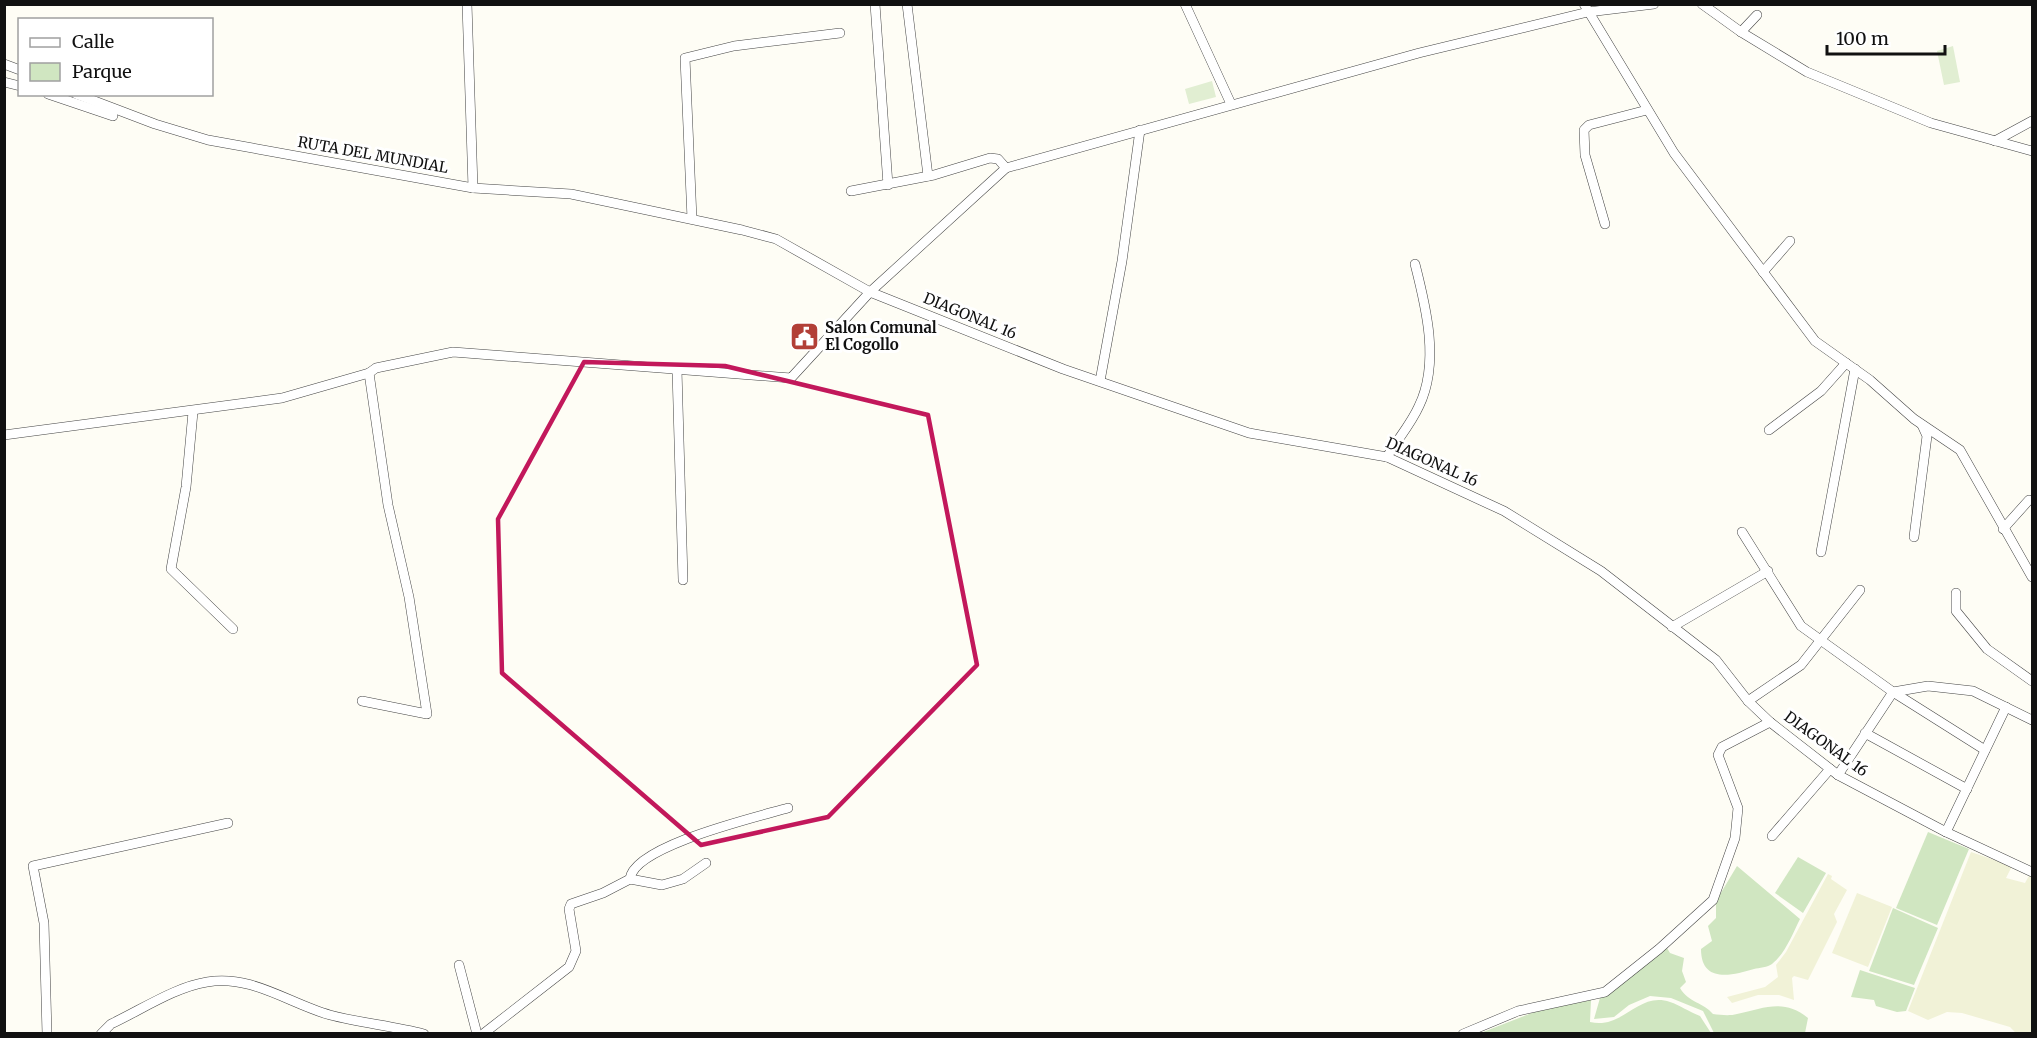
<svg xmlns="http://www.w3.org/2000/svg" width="2037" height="1038" font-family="Merriweather,serif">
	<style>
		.farmland { fill: #f1f2d7 }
		.green { fill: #d0e6c1 }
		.pitch { fill: #e1eed2 }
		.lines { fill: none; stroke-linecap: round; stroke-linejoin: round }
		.minor-casing { stroke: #444; stroke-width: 10 }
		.minor { stroke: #fff; stroke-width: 9 }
		.marked { fill: none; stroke: #c2185b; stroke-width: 4.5; stroke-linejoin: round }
		.labels { text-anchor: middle; stroke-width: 6; stroke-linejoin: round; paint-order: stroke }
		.street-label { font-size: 15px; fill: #111; stroke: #fff }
		.poi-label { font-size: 15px; font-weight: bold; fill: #111; stroke: #fff; text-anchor: start }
	</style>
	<rect width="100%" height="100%" fill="#fefdf5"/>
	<!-- farmland -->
	<g class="farmland">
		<path d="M1971 852 2012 866 2006 878 2025 883 2030 874 2032 875V1033H2016L2010 1027 1962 1013 1947 1012 1928 1020 1908 1011Z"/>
		<path d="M1828 874 1832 876 1831 879 1847 890 1834 914 1837 922 1808 980 1794 976 1792 978 1794 1000 1779 995H1758L1732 1003 1727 997 1765 987 1778 977 1776 965 1786 952Z"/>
		<path d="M1857 893 1892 907 1868 967 1832 953Z"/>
	</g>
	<!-- green -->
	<g class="green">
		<path d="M1928 832 1969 849 1937 925 1896 908Z"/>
		<path d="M1798 857 1826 873 1803 913 1775 893Z"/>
		<path d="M1737 866 1800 919C1793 933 1785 954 1772 964 1768 967 1759 968 1754 969 1731 976 1701 983 1701 949L1712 941 1708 926 1716 918V901Z"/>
		<path d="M1893 908 1938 928 1914 985 1869 971Z"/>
		<path d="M1667 948 1670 953 1684 958 1682 971 1686 982 1680 988C1689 1003 1703 1002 1713 1014 1721 1015 1730 1016 1737 1014 1764 1008 1784 998 1808 1018L1805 1033H1714L1703 1011 1671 998 1650 996 1629 1005 1614 1017 1594 1019 1600 998Z"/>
		<path d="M1860 970 1915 988 1906 1011 1897 1012 1876 1006 1874 1000 1851 997Z"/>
		<path d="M1591 1000 1590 1022C1623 1030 1638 991 1670 1002 1680 1005 1689 1012 1700 1016L1711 1033 1478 1034 1537 1011Z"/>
	</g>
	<!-- pitch -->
	<g class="pitch">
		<path d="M1953 46 1960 82 1944 85 1937 51Z"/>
		<path d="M1212 81 1216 97 1189 104 1185 89Z"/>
	</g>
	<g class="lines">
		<defs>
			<g id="minor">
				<path d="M467 4 473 188"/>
				<path d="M875 4 888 185"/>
				<path d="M907 4 928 176"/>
				<path d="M1185 4 1231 104"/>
				<path d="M1584 4 1674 153 1815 341 1870 380 1914 419 1960 450 2032 577"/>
				<path d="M1702 4 1741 32 1807 72 1931 123 2032 151"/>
				<path d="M1741 32 1757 15"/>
				<path d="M4 64 20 70"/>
				<path d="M4 82 20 86"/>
				<path d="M48 94 113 116"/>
				<path d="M76 94 155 124 208 140 473 188 571 194 742 230 776 239 870 292 1063 369 1249 433 1387 457 1504 511 1601 571 1716 660 1748 701 1770 722 1838 775 1946 832 2032 872"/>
				<path d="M1995 141 2032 121"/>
				<path d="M851 191 934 175 990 158 998 159 1006 168"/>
				<path d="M692 219 685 58 734 46 840 33"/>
				<path d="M1605 224 1585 155 1584 130 1589 125 1647 110"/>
				<path d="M1763 272 1790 241"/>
				<path d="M677 370 683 580"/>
				<path d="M1100 381 1122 261 1140 130"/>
				<path d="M193 412 186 487 171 569 233 629"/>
				<path d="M1769 430 1821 391 1846 363"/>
				<path d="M4 435 282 398 369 373 376 368 453 352 791 378 870 292 1006 168 1419 53 1588 12 1654 4"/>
				<path d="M1387 457C1397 440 1411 424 1419 406 1440 363 1426 307 1415 264"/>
				<path d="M2003 529 2029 500"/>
				<path d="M1742 532 1801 626 1893 692 1985 750"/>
				<path d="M1914 537 1927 436 1922 425"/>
				<path d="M1821 552 1855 369"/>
				<path d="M1956 593V611L1987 649 2032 681"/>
				<path d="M1672 627 1768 571"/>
				<path d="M362 701 427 714 409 597 388 505 369 373"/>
				<path d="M1748 701 1801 665 1860 590"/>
				<path d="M1865 733 1967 789"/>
				<path d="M1838 775 1893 692 1928 686 1973 691 2032 720"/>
				<path d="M1946 832 2006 707"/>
				<path d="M1772 836 1830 769"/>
				<path d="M630 879C633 846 757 817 788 808"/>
				<path d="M459 965 477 1034"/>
				<path d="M47 1034 44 923 33 866 228 823"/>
				<path d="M101 1034 111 1024C141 1010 175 987 207 982 251 974 290 1004 330 1015 361 1023 393 1026 424 1034"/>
				<path d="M483 1034 569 967 576 951 569 909 571 904 603 893 630 879 662 885 683 879 706 863"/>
				<path d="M1463 1034 1518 1011 1605 992 1659 949 1713 900 1735 838 1738 808 1718 755 1722 747 1770 722"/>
			</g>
		</defs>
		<!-- minor casing -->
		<use href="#minor" class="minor-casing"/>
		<!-- minor -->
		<use href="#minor" class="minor"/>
	</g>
	<!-- marked area -->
	<path class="marked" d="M584 362 725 366 928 415 977 665 828 817 701 845 502 673 498 519Z"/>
	<!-- icons -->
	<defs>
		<symbol id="civic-square" viewBox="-11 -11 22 22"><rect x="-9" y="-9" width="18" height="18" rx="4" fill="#b23f37" stroke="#fff"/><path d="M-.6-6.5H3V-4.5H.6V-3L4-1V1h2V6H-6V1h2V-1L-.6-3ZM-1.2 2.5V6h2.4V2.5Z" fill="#fff"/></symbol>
	</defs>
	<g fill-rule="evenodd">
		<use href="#civic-square" x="788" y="320" width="33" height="33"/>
	</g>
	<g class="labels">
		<!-- street labels -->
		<g class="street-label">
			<text transform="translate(373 155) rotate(10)" y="5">RUTA DEL MUNDIAL</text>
			<text transform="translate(970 316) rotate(22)" y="5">DIAGONAL 16</text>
			<text transform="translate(1432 462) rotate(24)" y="5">DIAGONAL 16</text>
			<text transform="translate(1826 744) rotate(36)" y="5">DIAGONAL 16</text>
		</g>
		<!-- poi labels -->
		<g class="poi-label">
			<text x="825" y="333">Salon Comunal<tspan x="825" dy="17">El Cogollo</tspan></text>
		</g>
	</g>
	<!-- border -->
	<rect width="2037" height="1038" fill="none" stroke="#111111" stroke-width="12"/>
	<!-- legend -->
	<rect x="18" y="18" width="195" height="78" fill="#ffffff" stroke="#a0a0a0" stroke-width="1.5"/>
	<rect x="30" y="38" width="30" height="9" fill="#ffffff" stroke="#a0a0a0" stroke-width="1.5"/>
	<text x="72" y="48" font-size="18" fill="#111111">Calle</text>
	<rect x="30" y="63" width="30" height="18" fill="#d0e6c1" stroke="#a0a0a0" stroke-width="1.5"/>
	<text x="72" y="78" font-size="18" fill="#111111">Parque</text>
	<!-- scale -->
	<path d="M1827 45v9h118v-9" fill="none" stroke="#111111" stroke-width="3"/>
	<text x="1836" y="45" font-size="18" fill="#111111" stroke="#ffffff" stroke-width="4.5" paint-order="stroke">100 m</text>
</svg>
